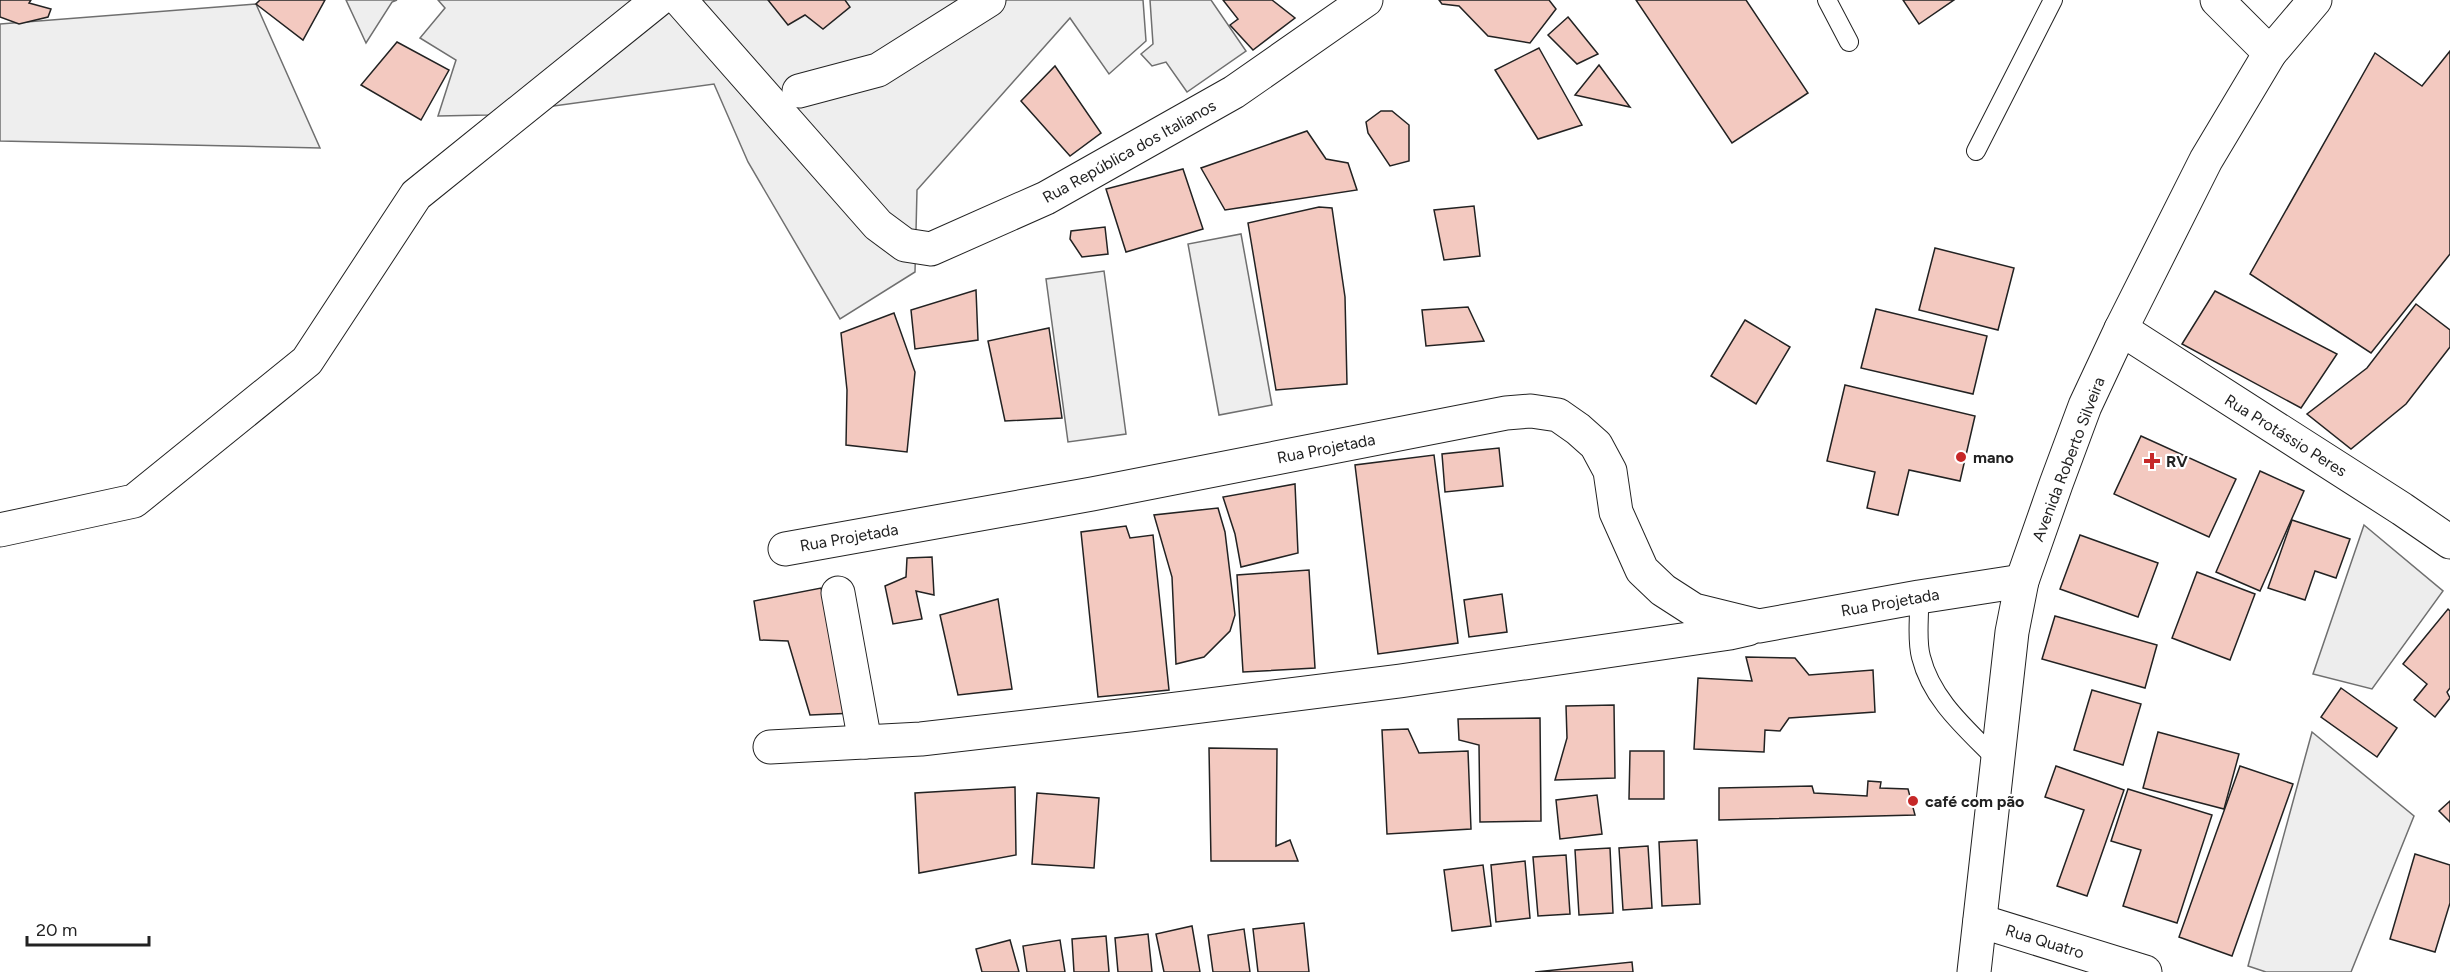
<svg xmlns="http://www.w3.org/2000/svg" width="2450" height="972" font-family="Figtree,sans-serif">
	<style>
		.green { fill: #eee; stroke: #6f6f6f; stroke-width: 1.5 }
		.parking { fill: #ededed; stroke: #6f6f6f; stroke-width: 1.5 }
		.building { fill: #f3c9c0; stroke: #222; stroke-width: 1.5 }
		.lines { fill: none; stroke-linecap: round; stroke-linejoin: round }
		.lane-casing { stroke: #222; stroke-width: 20 }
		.street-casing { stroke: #222; stroke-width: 35 }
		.primary-casing { stroke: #222; stroke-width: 35 }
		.lane { stroke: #fff; stroke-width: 18 }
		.street { stroke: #fff; stroke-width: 33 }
		.primary { stroke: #fff; stroke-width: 33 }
		.poi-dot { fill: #c62828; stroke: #fff; stroke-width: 2 }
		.labels { text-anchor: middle; stroke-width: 4.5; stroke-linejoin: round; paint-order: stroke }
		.street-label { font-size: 16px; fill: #222; stroke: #fff }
		.poi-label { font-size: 16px; font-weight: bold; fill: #222; stroke: #fff; text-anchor: start }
	</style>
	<rect width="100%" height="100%" fill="#fff"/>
	<!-- green -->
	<g class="green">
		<path d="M346 0H397L392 2 366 43Z"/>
		<path d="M438 0H1143L1146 41 1109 74 1070 18 917 190 915 272 840 319 748 162 714 84 488 115 438 116 456 60 420 38 445 8Z"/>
		<path d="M1150 0H1211L1246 51 1187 92 1166 62 1152 66 1141 54 1153 44Z"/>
		<path d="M256 4 320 148 0 141V24Z"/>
		<path d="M1241 234 1272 405 1219 415 1188 244Z"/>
		<path d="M1104 271 1126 434 1068 442 1046 279Z"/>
		<path d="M2312 732 2414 816 2351 972H2266L2248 966Z"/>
	</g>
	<!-- parking -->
	<path class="parking" d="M2364 525 2443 591 2372 689 2313 674Z"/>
	<!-- building -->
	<g class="building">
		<path d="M0 0H31L29 3 51 9 48 17 19 24 0 17Z"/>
		<path d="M260 0H325L303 40 256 4Z"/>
		<path d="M768 0H845L850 7 823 29 805 15 788 25Z"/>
		<path d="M1223 0H1272L1295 18 1253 50 1230 25 1238 19Z"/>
		<path d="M1439 0H1549L1556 9 1530 43 1488 36 1459 6 1442 4Z"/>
		<path d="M1636 0H1746L1808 93 1732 143Z"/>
		<path d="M1903 0H1954L1919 24Z"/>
		<path d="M1568 17 1598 54 1577 64 1548 35Z"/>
		<path d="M397 42 449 70 421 120 361 85Z"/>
		<path d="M1539 48 1582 125 1538 139 1495 70Z"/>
		<path d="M2450 51V254L2371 353 2250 274 2375 53 2422 86Z"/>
		<path d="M1599 65 1630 107 1575 95Z"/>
		<path d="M1055 66 1101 133 1070 156 1021 101Z"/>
		<path d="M1381 111H1392L1409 125V161L1390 166 1368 133 1366 122Z"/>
		<path d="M1307 131 1326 159 1348 163 1357 190 1225 210 1201 168Z"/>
		<path d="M1183 169 1203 229 1126 252 1106 189Z"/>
		<path d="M1474 206 1480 256 1444 260 1434 210Z"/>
		<path d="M1319 207 1332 208 1345 297 1347 384 1276 390 1248 223Z"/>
		<path d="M1105 227 1108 254 1082 257 1070 239 1071 231Z"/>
		<path d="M1935 248 2014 268 1998 330 1919 310Z"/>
		<path d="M976 290 978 340 915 349 911 310Z"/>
		<path d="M2215 291 2337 354 2301 408 2182 344Z"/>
		<path d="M2416 304 2450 330V347L2406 404 2351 449 2307 414 2367 368Z"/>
		<path d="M1468 307 1484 341 1426 346 1422 310Z"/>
		<path d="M1876 309 1987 336 1973 394 1861 368Z"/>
		<path d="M894 313 915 372 907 452 846 445 847 390 841 333Z"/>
		<path d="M1745 320 1790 347 1756 404 1711 376Z"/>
		<path d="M1049 328 1062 418 1005 421 988 341Z"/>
		<path d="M1845 385 1975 416 1960 481 1909 470 1898 515 1867 508 1875 472 1827 461Z"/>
		<path d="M2141 436 2236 479 2209 537 2114 494Z"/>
		<path d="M1499 448 1503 486 1445 492 1442 454Z"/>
		<path d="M1434 455 1458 643 1378 654 1355 465Z"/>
		<path d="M2260 471 2304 491 2260 591 2216 572Z"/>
		<path d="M1295 484 1298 553 1241 567 1235 534 1223 497Z"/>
		<path d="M1218 508 1225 532 1235 615 1230 631 1204 657 1176 664 1172 577 1154 515Z"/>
		<path d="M2292 520 2350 539 2336 578 2315 571 2305 600 2268 588Z"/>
		<path d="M1126 526 1130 538 1153 535 1169 690 1098 697 1081 532Z"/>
		<path d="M2080 535 2158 563 2138 617 2060 589Z"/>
		<path d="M932 557 934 595 916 591 922 619 893 624 885 586 906 577 907 558Z"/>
		<path d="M1309 570 1315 668 1243 672 1237 575Z"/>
		<path d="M2197 572 2255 594 2230 660 2172 638Z"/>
		<path d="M821 588 855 713 810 715 788 641 760 640 754 601Z"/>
		<path d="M1502 594 1507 632 1469 637 1464 600Z"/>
		<path d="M998 599 1012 689 958 695 940 615Z"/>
		<path d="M2448 609 2450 611V688L2447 692 2450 698 2435 717 2414 700 2427 684 2403 664Z"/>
		<path d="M2055 616 2157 645 2145 688 2042 659Z"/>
		<path d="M1746 657 1795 658 1809 675 1873 670 1875 712 1789 718 1780 731 1765 730 1764 752 1694 749 1698 678 1752 681Z"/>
		<path d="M2341 688 2397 728 2377 757 2321 717Z"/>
		<path d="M2092 690 2141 704 2123 765 2074 750Z"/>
		<path d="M1614 705 1615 778 1555 780 1567 738 1566 706Z"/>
		<path d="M1540 718 1541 821 1480 822 1479 745 1459 740 1458 719Z"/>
		<path d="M1408 729 1419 753 1468 751 1471 829 1387 834 1382 730Z"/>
		<path d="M2158 732 2239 754 2224 809 2143 788Z"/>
		<path d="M1209 748 1277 749 1276 846 1290 840 1298 861H1211Z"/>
		<path d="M1630 751H1664V799H1629Z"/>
		<path d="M2056 766 2124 790 2087 896 2057 886 2084 810 2045 797Z"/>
		<path d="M2240 766 2293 784 2232 956 2179 937Z"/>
		<path d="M1868 781 1881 782 1880 788 1908 789 1915 815 1719 820V788L1812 786 1814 793 1867 796Z"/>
		<path d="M1015 787 1016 855 919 873 915 793Z"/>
		<path d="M2128 789 2212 815 2177 923 2123 906 2141 850 2111 841Z"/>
		<path d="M1037 793 1099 798 1094 868 1032 864Z"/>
		<path d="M1597 795 1602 834 1560 839 1556 800Z"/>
		<path d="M2450 801V822L2439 811Z"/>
		<path d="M1697 840 1700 904 1662 906 1659 842Z"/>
		<path d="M1648 846 1652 908 1623 910 1619 848Z"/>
		<path d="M1610 848 1613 913 1579 915 1575 850Z"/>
		<path d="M2415 854 2450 865V903L2435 952 2390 939Z"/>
		<path d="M1566 855 1570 914 1538 916 1533 857Z"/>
		<path d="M1525 861 1530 918 1496 922 1491 865Z"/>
		<path d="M1483 865 1491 926 1452 931 1444 870Z"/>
		<path d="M1304 923 1309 972H1258L1253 929Z"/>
		<path d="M1192 926 1200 972H1164L1156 934Z"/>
		<path d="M1244 929 1250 972H1213L1208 935Z"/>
		<path d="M1148 934 1152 972H1118L1115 938Z"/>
		<path d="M1106 936 1109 972H1074L1072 939Z"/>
		<path d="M1010 940 1019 972H982L976 949Z"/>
		<path d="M1060 940 1065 972H1027L1023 946Z"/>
		<path d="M1632 962 1633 972H1535Z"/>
	</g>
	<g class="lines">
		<defs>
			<g id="lane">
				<path d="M1827 0 1849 42"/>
				<path d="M1976 151 2053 0"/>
				<path d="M1919 597C1920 616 1916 639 1921 657 1932 701 1968 730 1998 761"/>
			</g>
			<g id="street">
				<path d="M680 0 878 225 905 245 931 249 1046 198 1234 92 1366 0"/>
				<path d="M2217 0 2270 53"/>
				<path d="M799 91 878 70 989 0"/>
				<path d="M2121 329 2402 509 2450 542"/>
				<path d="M0 530 134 501 307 361 416 195 658 0"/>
				<path d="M785 549 1092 494 1506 413 1531 411 1558 415 1578 429 1596 445 1610 471 1616 512 1642 570 1663 590 1694 610 1759 626 1919 597 2022 581"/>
				<path d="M838 593 865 742"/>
				<path d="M770 747 921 739 1129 715 1400 681 1730 633 1748 629"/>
				<path d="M1980 921 2145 972"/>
			</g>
			<path id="primary" d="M1974 972 2012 632 2022 581 2056 484 2085 406 2121 329 2206 160 2270 53 2315 0"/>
		</defs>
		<!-- lane casing -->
		<use href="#lane" class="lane-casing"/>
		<!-- street casing -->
		<use href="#street" class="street-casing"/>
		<!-- primary casing -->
		<use href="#primary" class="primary-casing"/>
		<!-- lane -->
		<use href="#lane" class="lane"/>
		<!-- street -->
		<use href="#street" class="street"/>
		<!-- primary -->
		<use href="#primary" class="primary"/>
	</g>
	<!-- markers -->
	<g class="poi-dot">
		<circle cx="1961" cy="457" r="6"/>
		<path d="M2149 452h6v6h6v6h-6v6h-6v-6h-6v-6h6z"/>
		<circle cx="1913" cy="801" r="6"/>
	</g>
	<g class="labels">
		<!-- street labels -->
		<g class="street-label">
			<text transform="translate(1129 151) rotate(-29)" y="6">Rua República dos Italianos</text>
			<text transform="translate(2286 435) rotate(32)" y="6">Rua Protássio Peres</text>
			<text transform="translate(1326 448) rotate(-11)" y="6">Rua Projetada</text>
			<text transform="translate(2068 459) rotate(-69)" y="6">Avenida Roberto Silveira</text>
			<text transform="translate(849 537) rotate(-10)" y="6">Rua Projetada</text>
			<text transform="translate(1890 602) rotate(-10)" y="6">Rua Projetada</text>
			<text transform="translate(2045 941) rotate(17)" y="6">Rua Quatro</text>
		</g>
		<!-- poi labels -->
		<g class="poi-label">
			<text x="1973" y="463">mano</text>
			<text x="2166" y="467">RV</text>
			<text x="1925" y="807">café com pão</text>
		</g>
	</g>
	<!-- scale -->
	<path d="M27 936v9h122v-9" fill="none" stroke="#222222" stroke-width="3"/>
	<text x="36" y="936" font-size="18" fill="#222222" stroke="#ffffff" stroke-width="4.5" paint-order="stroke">20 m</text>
</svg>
